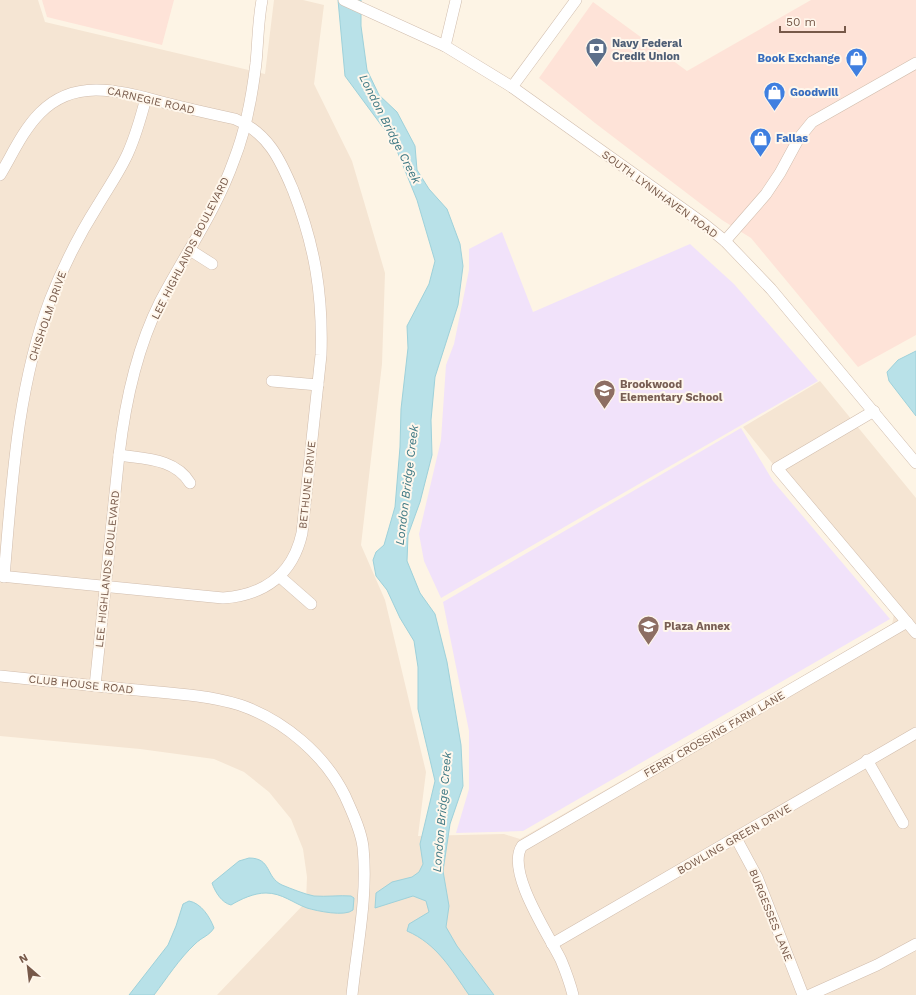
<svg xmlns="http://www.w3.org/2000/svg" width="916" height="995" font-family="'Work Sans',sans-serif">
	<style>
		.residential { fill: #f5e5d3 }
		.commercial { fill: #fee3d8 }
		.education { fill: #f1e2fa }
		.water { fill: #b8e1e8; stroke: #9ed1da }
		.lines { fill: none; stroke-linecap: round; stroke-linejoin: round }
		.minor-casing { stroke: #d1bdad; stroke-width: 12 }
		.minor { stroke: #fff; stroke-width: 11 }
		.labels { text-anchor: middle; stroke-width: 4; stroke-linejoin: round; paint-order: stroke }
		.service-label { font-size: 11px; font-weight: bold; fill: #4e5e75; stroke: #fff7ec; text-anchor: start }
		.shop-label { font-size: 11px; font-weight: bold; fill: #366cbe; stroke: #fff7ec; text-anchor: start }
		.street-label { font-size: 11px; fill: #775949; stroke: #fff7ec }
		.education-label { font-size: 11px; font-weight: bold; fill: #785e54; stroke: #fff7ec; text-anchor: start }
		.water-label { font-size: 12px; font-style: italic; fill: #3f7984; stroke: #fff7ec }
	</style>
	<rect width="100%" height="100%" fill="#fdf4e5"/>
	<!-- residential -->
	<path class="residential" d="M0 0H38L45 22 265 74 274 0H303L324 5 314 84 352 161 385 273 382 364 361 545 385 600 426 772 418 836 504 834 520 839 892 625 894 614 743 427 820 381 916 498V995H217L306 902 307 877 303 849 291 819 269 792 244 772 214 759 140 749 0 736Z"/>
	<!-- commercial -->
	<g class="commercial">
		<path d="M42 0H174L162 45 47 17Z"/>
		<path d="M811 0H916V335L858 367 751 238 722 220 595 123 539 78 593 2 687 71Z"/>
	</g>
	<!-- education -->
	<g class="education">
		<path d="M502 232 533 312 690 244 734 284 818 381 441 598 424 561 419 534 441 440 446 365 454 344 469 270V249Z"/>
		<path d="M741 428 773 481 890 619 523 831 456 833 469 789V731L443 602Z"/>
	</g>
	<!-- water -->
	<g class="water">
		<path d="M338 0H361V26L367 70 379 95 397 112 415 146 417 170 429 189 447 209 460 244 463 266 458 305 435 377 431 420 432 455 420 502 408 535 407 561 420 593 435 614 447 662 461 745 463 786 450 824 443 871 449 906 446 927 457 946 494 995H469C451 969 437 944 407 931L409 924 429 912 426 901 413 896 375 908 376 893 392 882 412 877 419 872 423 864 420 844 435 781 418 709V667L414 641 400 618 387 590 376 576 373 560 376 552 384 545 395 507 400 447 401 409 408 348 407 326 429 284 435 261 417 200 393 141 345 76Z"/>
		<path d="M916 351V416L889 381 887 372 898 360Z"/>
		<path d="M249 858C272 858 265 877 282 885 292 889 304 894 314 896 326 897 340 895 351 896L354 898 353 910C345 917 317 911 307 908 293 903 282 893 266 893 254 893 241 899 231 905 222 903 215 892 212 883L239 861Z"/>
		<path d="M189 901C201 903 210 917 214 928 209 936 202 937 195 944 179 959 167 978 154 995H129L168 945 176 926 183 904Z"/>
	</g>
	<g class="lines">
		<defs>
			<g id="minor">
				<path d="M344 0 445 46 512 87 704 224 725 241 771 289 916 463"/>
				<path d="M445 46 456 0"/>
				<path d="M512 87 576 0"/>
				<path d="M0 175C12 155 23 130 40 113 76 76 123 92 166 103 189 109 212 114 235 119 268 133 280 159 293 190 315 246 323 295 321 355L302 533C293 574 265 595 223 598L0 576"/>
				<path d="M725 241 766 194 780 173 799 138 812 122 916 63"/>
				<path d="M190 250 212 264"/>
				<path d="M272 381 318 385"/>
				<path d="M874 411 777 468 916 633"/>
				<path d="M119 455C144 459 175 458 190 483"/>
				<path d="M279 576 311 604"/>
				<path d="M4 577C12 483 17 388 50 300 63 267 79 235 98 205 108 188 120 171 128 153 136 135 141 117 146 98"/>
				<path d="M0 676C42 680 84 685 126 689 164 693 204 694 240 705 284 720 325 755 345 796 352 812 361 830 363 847 368 897 357 946 352 995"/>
				<path d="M95 686 119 455C125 403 136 350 160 302 185 254 216 211 234 160 246 130 252 96 256 63 258 42 258 21 262 0"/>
				<path d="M867 760 903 823"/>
				<path d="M736 838 757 877 803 995"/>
				<path d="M552 944 916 733"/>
				<path d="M573 995C570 983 566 972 561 960 550 937 505 871 522 846L907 622"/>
				<path d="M810 995 877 965 916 944"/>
			</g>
		</defs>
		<!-- minor casing -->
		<use href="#minor" class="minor-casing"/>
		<!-- minor -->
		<use href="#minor" class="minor"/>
	</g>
	<!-- icons -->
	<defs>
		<symbol id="bank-pin" viewBox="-11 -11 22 30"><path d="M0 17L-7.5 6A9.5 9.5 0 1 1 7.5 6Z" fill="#5c6f8a" stroke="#fff7ec"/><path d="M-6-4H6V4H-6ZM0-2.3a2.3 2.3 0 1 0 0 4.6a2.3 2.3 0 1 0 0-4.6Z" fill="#fff"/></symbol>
		<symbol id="shop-pin" viewBox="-11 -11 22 30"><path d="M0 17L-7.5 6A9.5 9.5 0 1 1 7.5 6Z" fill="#3f7fe0" stroke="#fff7ec"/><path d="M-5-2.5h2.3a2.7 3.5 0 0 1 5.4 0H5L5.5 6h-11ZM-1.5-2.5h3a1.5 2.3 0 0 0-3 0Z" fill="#fff"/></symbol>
		<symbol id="school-pin" viewBox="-11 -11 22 30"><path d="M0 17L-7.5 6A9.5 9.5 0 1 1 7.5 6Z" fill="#8d6e63" stroke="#fff7ec"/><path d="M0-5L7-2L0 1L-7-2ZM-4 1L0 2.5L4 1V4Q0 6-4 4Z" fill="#fff"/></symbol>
	</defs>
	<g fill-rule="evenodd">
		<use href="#bank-pin" x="584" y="36" width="25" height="34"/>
		<use href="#shop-pin" x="844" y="46" width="25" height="34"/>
		<use href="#shop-pin" x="762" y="80" width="25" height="34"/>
		<use href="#shop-pin" x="748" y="126" width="25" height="34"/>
		<use href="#school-pin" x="592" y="378" width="25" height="34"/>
		<use href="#school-pin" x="636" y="614" width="25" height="34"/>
	</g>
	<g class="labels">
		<!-- service labels -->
		<g class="service-label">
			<text x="612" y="47">Navy Federal<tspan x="612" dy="13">Credit Union</tspan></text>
		</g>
		<!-- shop labels -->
		<g class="shop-label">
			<text x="840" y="62" text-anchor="end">Book Exchange</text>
			<text x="790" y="96">Goodwill</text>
			<text x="776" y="142">Fallas</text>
		</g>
		<!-- street labels -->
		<g class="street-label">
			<text transform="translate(151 100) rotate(13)" y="4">CARNEGIE ROAD</text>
			<text transform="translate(660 194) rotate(36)" y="4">SOUTH LYNNHAVEN ROAD</text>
			<text transform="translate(190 248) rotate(-63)" y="4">LEE HIGHLANDS BOULEVARD</text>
			<text transform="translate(47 316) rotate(-71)" y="4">CHISHOLM DRIVE</text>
			<text transform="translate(307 485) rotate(-84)" y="4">BETHUNE DRIVE</text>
			<text transform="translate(107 569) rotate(-84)" y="4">LEE HIGHLANDS BOULEVARD</text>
			<text transform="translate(81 684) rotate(6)" y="4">CLUB HOUSE ROAD</text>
			<text transform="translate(714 734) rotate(-30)" y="4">FERRY CROSSING FARM LANE</text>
			<text transform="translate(734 839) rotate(-30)" y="4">BOWLING GREEN DRIVE</text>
			<text transform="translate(771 915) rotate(68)" y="4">BURGESSES LANE</text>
		</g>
		<!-- education labels -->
		<g class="education-label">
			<text x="620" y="388">Brookwood<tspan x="620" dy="13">Elementary School</tspan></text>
			<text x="664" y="630">Plaza Annex</text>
		</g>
		<!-- water labels -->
		<g class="water-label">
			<text transform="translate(390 129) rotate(63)" y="4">London Bridge Creek</text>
			<text transform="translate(407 485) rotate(-83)" y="4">London Bridge Creek</text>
			<text transform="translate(442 812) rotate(-85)" y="4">London Bridge Creek</text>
		</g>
	</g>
	<!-- north arrow -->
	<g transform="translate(28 967) rotate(332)" stroke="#fff7ec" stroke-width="3" paint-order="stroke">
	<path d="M0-3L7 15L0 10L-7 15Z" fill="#775949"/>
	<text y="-6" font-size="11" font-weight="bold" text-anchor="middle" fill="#775949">N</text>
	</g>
	<!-- scale -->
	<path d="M780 26v6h65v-6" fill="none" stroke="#775949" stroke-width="2"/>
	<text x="786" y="26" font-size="12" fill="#775949" stroke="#fff7ec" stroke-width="3" paint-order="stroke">50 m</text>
</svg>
